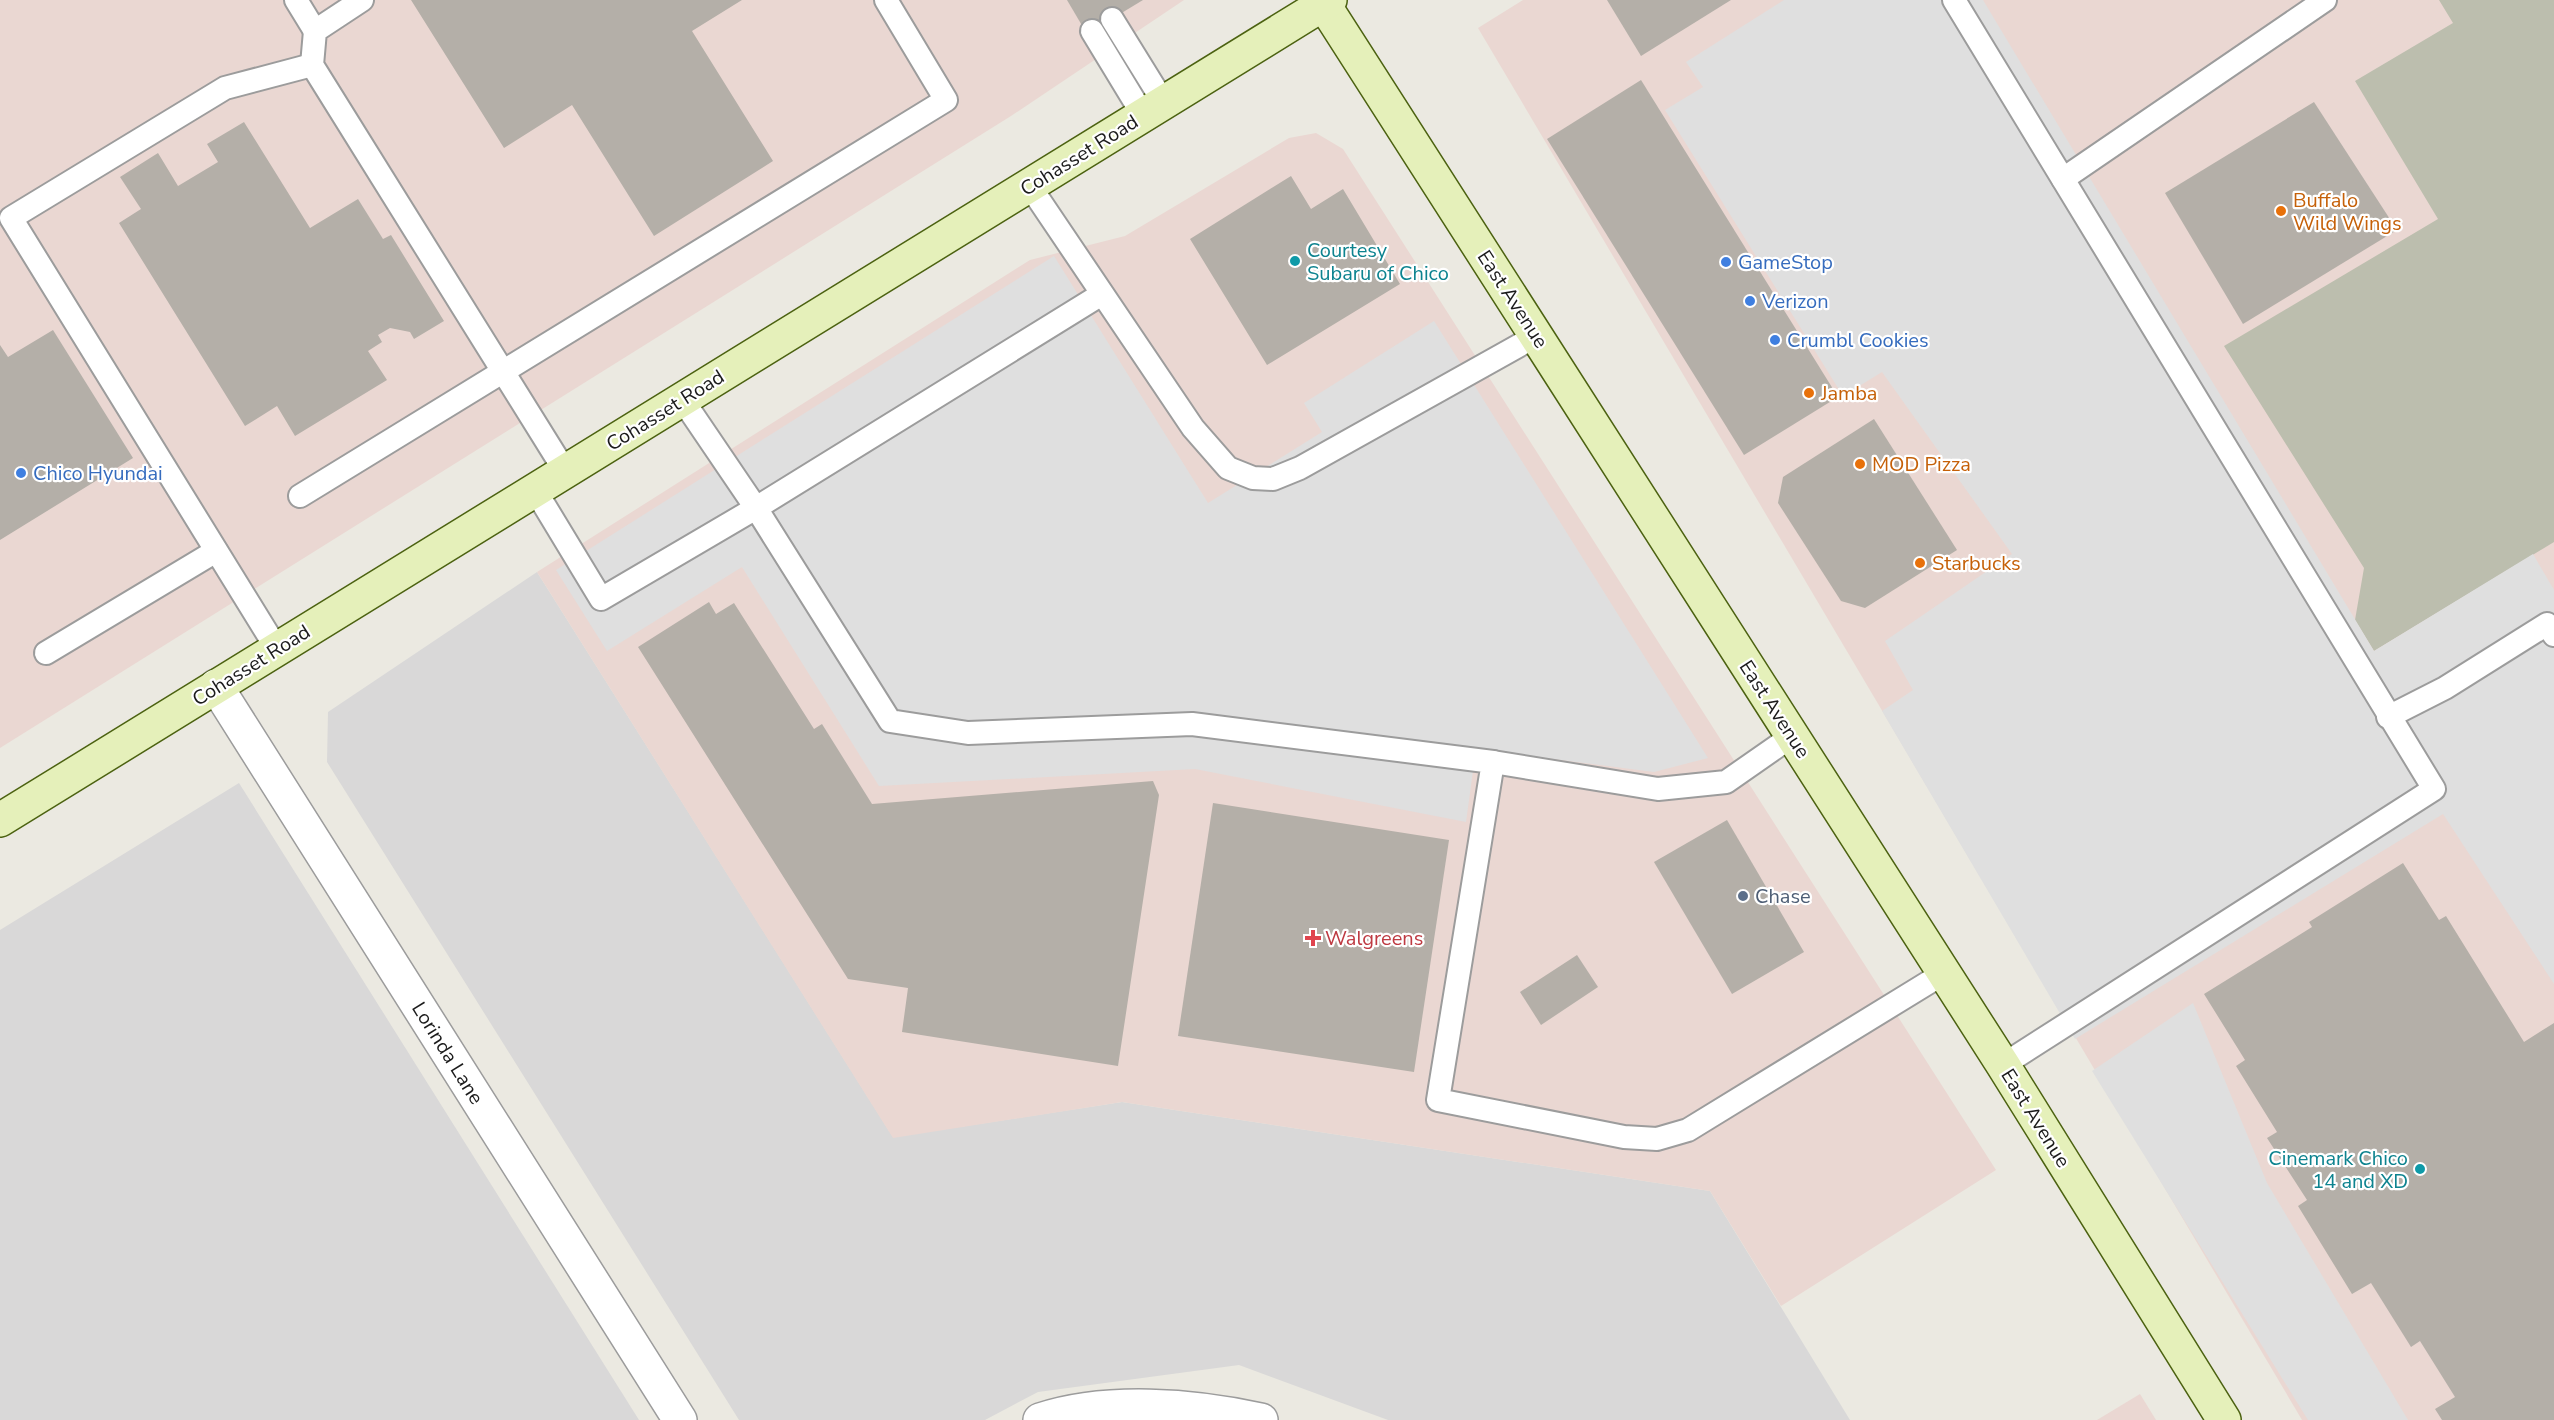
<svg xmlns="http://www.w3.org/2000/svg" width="2554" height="1420" font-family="'Nunito Sans',sans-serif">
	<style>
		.residential { fill: #d9d8d8 }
		.commercial { fill: #ead7d2 }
		.construction { fill: #bcbeae }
		.parking { fill: #dfdfdf }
		.building { fill: #b4afa8 }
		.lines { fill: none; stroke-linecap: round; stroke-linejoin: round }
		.lane-casing { stroke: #9c9c9c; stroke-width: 26 }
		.street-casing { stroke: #9c9c9c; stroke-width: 36 }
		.secondary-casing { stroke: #4c6211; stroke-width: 36 }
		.lane { stroke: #fff; stroke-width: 22 }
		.street { stroke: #fff; stroke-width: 33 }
		.secondary { stroke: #e5f0ba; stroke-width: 33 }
		.food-dot { fill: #e8710a; stroke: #fff; stroke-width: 2 }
		.culture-dot { fill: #0f9aa8; stroke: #fff; stroke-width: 2 }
		.shop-dot { fill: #3f7fe0; stroke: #fff; stroke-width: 2 }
		.service-dot { fill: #5c6f8a; stroke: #fff; stroke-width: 2 }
		.health-dot { fill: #e0444e; stroke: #fff; stroke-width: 2 }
		.labels { text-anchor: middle; stroke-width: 4.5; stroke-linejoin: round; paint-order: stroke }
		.street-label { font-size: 20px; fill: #1b1b1b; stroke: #fff }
		.food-label { font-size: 20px; fill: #c56008; stroke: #fff; text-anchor: start }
		.culture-label { font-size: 20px; fill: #0d838f; stroke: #fff; text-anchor: start }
		.shop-label { font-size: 20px; fill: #366cbe; stroke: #fff; text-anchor: start }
		.service-label { font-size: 20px; fill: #4e5e75; stroke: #fff; text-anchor: start }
		.health-label { font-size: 20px; fill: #be3a42; stroke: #fff; text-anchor: start }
	</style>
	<rect width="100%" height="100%" fill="#ebe9e1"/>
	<!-- residential -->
	<g class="residential">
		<path d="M537 572 893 1137 1122 1102 1710 1191 1850 1420H1388L1239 1365 1038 1392 985 1420H739L327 762 328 712Z"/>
		<path d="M239 783 639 1420H0V930Z"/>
	</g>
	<!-- commercial -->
	<g class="commercial">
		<path d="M0 0H1184L1011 116 0 748Z"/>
		<path d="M1523 0H2554V1420H2302L1478 28Z"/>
		<path d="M1316 133 1343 149 1996 1170 1781 1306 1710 1191 1122 1102 893 1138 537 572 1030 260 1125 236 1289 138Z"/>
		<path d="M2140 1394 2156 1420H2097Z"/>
	</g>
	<!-- construction -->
	<path class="construction" d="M2439 0H2554V542L2374 651 2355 620 2364 568 2224 346 2438 219 2355 81 2453 23Z"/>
	<!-- parking -->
	<g class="parking">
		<path d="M1784 0H1983L2374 651 2533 554 2554 590V984L2443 814 2075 1039 1882 711 1913 690 1885 641 2012 554 1882 372 1843 396 1665 110 1703 87 1686 62Z"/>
		<path d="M1054 256 1208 503 1322 432 1304 403 1434 321 1708 758 1654 772 1476 749 1466 822 1195 769 879 786 742 567 607 651 556 570Z"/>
		<path d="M2193 1003 2267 1183 2408 1420H2308L2092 1071Z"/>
	</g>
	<!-- building -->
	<g class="building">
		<path d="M411 0H742L692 31 773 161 654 236 572 105 504 148Z"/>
		<path d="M1067 0H1143L1087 34Z"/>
		<path d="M1607 0H1731L1641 56Z"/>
		<path d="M1641 80 1838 397 1744 455 1547 139Z"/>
		<path d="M2314 102 2397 230 2243 324 2165 193Z"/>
		<path d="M244 122 310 228 358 199 383 239 391 235 444 321 414 339 410 332 390 328 378 335 382 342 368 351 387 380 295 436 277 406 245 426 119 223 141 209 120 177 158 153 178 186 218 162 207 144Z"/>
		<path d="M1291 176 1311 209 1343 189 1400 284 1267 365 1190 239Z"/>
		<path d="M53 330 133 458 0 540V345L8 357Z"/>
		<path d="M1874 419 1957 550 1865 608 1841 601 1778 503 1783 477Z"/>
		<path d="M709 602 716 614 734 603 814 729 822 724 872 804 1153 781 1159 795 1118 1066 902 1032 908 988 848 979 638 647Z"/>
		<path d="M1213 803 1449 840 1414 1072 1178 1036Z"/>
		<path d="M1727 820 1804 952 1732 994 1654 862Z"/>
		<path d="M2403 863 2439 920 2446 916 2524 1042 2554 1023V1420H2442L2435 1409 2455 1397 2420 1341 2411 1347 2371 1283 2352 1294 2298 1206 2307 1200 2267 1138 2277 1132 2236 1066 2245 1060 2204 994 2312 927 2309 922Z"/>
		<path d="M1577 955 1598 987 1541 1025 1520 992Z"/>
	</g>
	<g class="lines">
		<defs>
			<g id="lane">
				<path d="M296 0 315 31"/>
				<path d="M362 0 315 31 312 65 565 471"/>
				<path d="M1954 0 2434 789 2003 1065"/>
				<path d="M1112 19 1164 103"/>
				<path d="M1092 31 1143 115"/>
				<path d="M2063 179 2325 0"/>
				<path d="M1029 185 1193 428 1228 468 1253 478 1273 479 1300 468 1536 336"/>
				<path d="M1102 294 756 508 890 721 968 733 1192 724 1493 762 1438 1100 1624 1137 1657 1139 1688 1130 1944 973"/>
				<path d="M535 490 601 599 756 508 682 399"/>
				<path d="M300 496 946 100 886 0"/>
				<path d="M277 649 11 218 225 88 312 65"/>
				<path d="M46 653 216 551"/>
				<path d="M2388 717 2445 688 2547 624 2554 635"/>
				<path d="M1493 762 1658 789 1726 782 1792 736"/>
			</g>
			<g id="street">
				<path d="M216 686 680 1420"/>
				<path d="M1040 1420C1106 1398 1193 1405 1261 1420"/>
			</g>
			<g id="secondary">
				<path d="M1321 0 2003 1065 2224 1420"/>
				<path d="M0 820 1330 0"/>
			</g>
		</defs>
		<!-- lane casing -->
		<use href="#lane" class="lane-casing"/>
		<!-- street casing -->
		<use href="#street" class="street-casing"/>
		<!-- secondary casing -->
		<use href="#secondary" class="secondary-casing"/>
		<!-- lane -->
		<use href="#lane" class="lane"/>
		<!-- street -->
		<use href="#street" class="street"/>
		<!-- secondary -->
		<use href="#secondary" class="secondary"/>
	</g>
	<!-- markers -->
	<g class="food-dot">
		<circle cx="2281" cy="211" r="6"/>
		<circle cx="1809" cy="393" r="6"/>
		<circle cx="1860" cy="464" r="6"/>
		<circle cx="1920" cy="563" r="6"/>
	</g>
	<g class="culture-dot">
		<circle cx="1295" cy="261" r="6"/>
		<circle cx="2420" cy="1169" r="6"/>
	</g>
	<g class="shop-dot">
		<circle cx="1726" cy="262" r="6"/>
		<circle cx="1750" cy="301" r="6"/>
		<circle cx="1775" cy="340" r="6"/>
		<circle cx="21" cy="473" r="6"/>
	</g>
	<circle class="service-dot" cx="1743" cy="896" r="6"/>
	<path class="health-dot" d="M1310 929h6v6h6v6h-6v6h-6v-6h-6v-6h6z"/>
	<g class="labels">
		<!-- street labels -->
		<g class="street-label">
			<text transform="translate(1079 155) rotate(-32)" y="7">Cohasset Road</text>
			<text transform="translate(1513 299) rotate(57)" y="7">East Avenue</text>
			<text transform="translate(665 410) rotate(-32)" y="7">Cohasset Road</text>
			<text transform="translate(251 665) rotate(-32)" y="7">Cohasset Road</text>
			<text transform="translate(1775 709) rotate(57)" y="7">East Avenue</text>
			<text transform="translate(448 1053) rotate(58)" y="7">Lorinda Lane</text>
			<text transform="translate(2036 1118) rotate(58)" y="7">East Avenue</text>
		</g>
		<!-- food labels -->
		<g class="food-label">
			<text x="2293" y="207">Buffalo<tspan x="2293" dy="23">Wild Wings</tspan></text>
			<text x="1821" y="400">Jamba</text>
			<text x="1872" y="471">MOD Pizza</text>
			<text x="1932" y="570">Starbucks</text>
		</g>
		<!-- culture labels -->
		<g class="culture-label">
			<text x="1307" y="257">Courtesy<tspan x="1307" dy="23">Subaru of Chico</tspan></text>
			<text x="2408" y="1165" text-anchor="end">Cinemark Chico<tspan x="2408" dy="23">14 and XD</tspan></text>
		</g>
		<!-- shop labels -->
		<g class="shop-label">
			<text x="1738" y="269">GameStop</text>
			<text x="1762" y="308">Verizon</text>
			<text x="1787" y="347">Crumbl Cookies</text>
			<text x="33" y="480">Chico Hyundai</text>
		</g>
		<!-- service labels -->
		<g class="service-label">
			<text x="1755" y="903">Chase</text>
		</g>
		<!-- health labels -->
		<g class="health-label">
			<text x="1325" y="945">Walgreens</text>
		</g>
	</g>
</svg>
